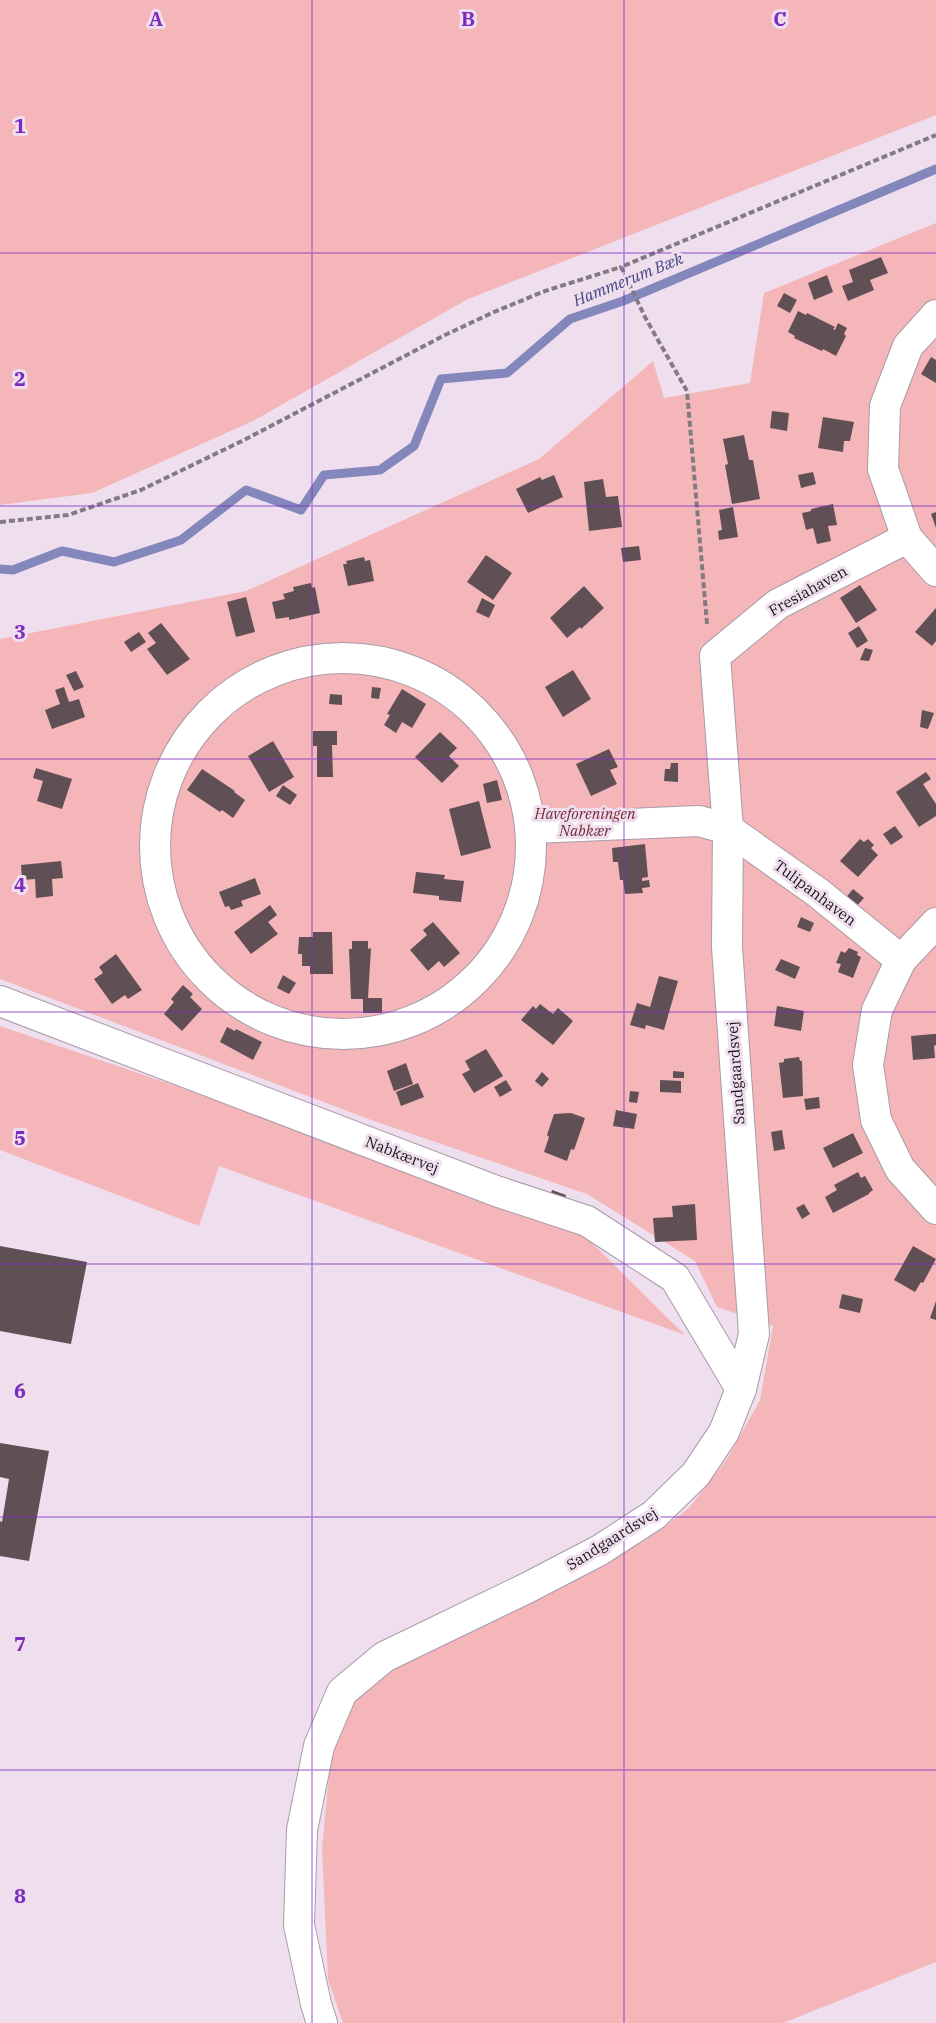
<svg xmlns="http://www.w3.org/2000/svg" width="936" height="2023" font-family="'IBM Plex Serif',serif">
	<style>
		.green { fill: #f4b6b9 }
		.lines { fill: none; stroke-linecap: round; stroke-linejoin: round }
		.stream { stroke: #8387bc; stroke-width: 9 }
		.building { fill: #614f56 }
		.minor-casing { stroke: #a99aa8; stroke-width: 32 }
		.path { stroke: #857a84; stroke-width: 4; stroke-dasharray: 6 3; stroke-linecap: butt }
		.minor { stroke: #fff; stroke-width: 30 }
		.grid { fill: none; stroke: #7b2cbf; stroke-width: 1.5; stroke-opacity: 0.55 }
		.labels { text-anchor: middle; stroke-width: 6; stroke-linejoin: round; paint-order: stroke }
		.street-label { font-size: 15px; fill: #1b151a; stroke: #efdfee }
		.park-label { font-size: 15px; font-style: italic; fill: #792b35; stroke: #efdfee }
		.water-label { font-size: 16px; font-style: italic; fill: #424385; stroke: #efdfee }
		.grid-label { font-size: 20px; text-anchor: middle; font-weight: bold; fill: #7b2cbf; stroke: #efdfee; stroke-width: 6; stroke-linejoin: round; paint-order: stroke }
	</style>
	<rect width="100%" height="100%" fill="#efdfee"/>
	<!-- green -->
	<g class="green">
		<path d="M0 0H936V115L468 299 253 421 92 493 0 505Z"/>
		<path d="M936 223V1962L783 2023H343L328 1980 322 1849 331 1754 355 1700 389 1670 646 1540 689 1508 727 1459 760 1400 773 1326 717 1307 695 1261 587 1194 371 1120 0 979V639L246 591 539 459 653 361 664 398 750 383 764 293Z"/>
		<path d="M0 1026 197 1093 582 1233 685 1335 219 1166 199 1226 0 1150Z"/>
	</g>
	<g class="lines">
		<!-- stream -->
		<path class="stream" d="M0 569 13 570 62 551 114 562 181 540 246 490 301 510 324 475 380 470 414 446 441 379 507 373 570 319 623 301 936 169"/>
	</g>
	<!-- building -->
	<g class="building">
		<path d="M881 257 888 273 870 280 874 290 848 301 842 286 853 282 849 270Z"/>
		<path d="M827 275 833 292 814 300 808 283Z"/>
		<path d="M784 293 797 300 790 313 777 306Z"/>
		<path d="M798 311 806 315 807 313 835 327 833 329 835 330 838 323 847 328 844 334 846 336 836 356 823 349 822 351 794 338 795 336 788 332Z"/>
		<path d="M931 357 936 360V383L921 374Z"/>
		<path d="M772 411 789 413 787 431 770 428Z"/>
		<path d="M823 417 854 422 850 441H844L843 452 818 448Z"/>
		<path d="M744 435 749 460H753L760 499 732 504 725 465 728 464 723 439Z"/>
		<path d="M813 472 816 484 801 488 798 475Z"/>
		<path d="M554 475 563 497 528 513 516 489 540 477 542 480Z"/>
		<path d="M603 479 606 497 618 496 622 527 589 531 584 482Z"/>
		<path d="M833 504 837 525 828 526 831 541 817 544 813 528 806 530 802 513 811 511V509Z"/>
		<path d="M733 507 738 537 719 540 718 531 722 530 719 510Z"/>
		<path d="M936 512V528L931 514Z"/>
		<path d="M639 546 641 560 623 562 621 548Z"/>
		<path d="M486 555 512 573 493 600 467 582Z"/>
		<path d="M364 557 365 561 370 560 374 581 348 586 343 564H347L346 561Z"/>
		<path d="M311 583 312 588 315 587 320 613 289 620V617L276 619 272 602 285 599 283 594 294 591 293 587Z"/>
		<path d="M860 585 877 610 856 623 840 598Z"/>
		<path d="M584 586 604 608 581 629 580 627 567 638 550 618Z"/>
		<path d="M246 597 255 632 236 637 227 602Z"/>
		<path d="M482 598 495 605 489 618 476 612Z"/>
		<path d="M936 608V641L932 646 915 632Z"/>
		<path d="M161 623 190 659 167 675 147 649 156 643 148 633Z"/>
		<path d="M859 626 868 641 857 648 848 633Z"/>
		<path d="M139 632 146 642 131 652 124 642Z"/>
		<path d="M865 648 873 650 869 661 860 660Z"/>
		<path d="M573 670 591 699 563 717 545 687Z"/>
		<path d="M76 671 84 687 74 691 66 675Z"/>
		<path d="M64 687 69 702 79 699 85 717 52 729 45 710 60 704 55 690Z"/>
		<path d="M372 687 381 688 379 699 371 698Z"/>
		<path d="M402 689 426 704 412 728 402 722 396 733 384 725 390 715 387 714Z"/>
		<path d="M330 694 342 695V705L329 704Z"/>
		<path d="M922 710 934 713 928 729 920 727Z"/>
		<path d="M313 731H337V745H332L333 777H317V746H313Z"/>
		<path d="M440 732 457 748 449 756 459 766 442 783 415 757Z"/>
		<path d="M273 741 294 777 269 792 248 756Z"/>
		<path d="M609 749 618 767 610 770 617 784 591 796 576 764Z"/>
		<path d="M671 763H678V782L664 781 665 769H670Z"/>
		<path d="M36 768 72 779 62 809 37 801 43 781 33 778Z"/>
		<path d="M202 769 235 791 234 792 245 800 233 818 222 810 220 812 187 790Z"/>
		<path d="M926 772 931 779 923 784 936 804V816L919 827 896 792Z"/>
		<path d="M497 780 502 800 487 803 483 784Z"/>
		<path d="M283 785 297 795 290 805 276 796Z"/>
		<path d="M479 801 491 848 461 856 449 809Z"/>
		<path d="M895 826 903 837 891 845 883 834Z"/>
		<path d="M860 839 864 842 868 839 874 845 871 848 878 855 858 877 840 861Z"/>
		<path d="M645 844 648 877 642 878V881L649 880 650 887 642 888 643 893 625 894 623 880H620L618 862H613L612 848Z"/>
		<path d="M61 861 63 878 52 879 53 896 36 898 35 879 22 880 21 865Z"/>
		<path d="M416 872 445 875 444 879 464 881 461 902 439 900V896L413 893Z"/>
		<path d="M255 878 261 894 241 901 243 906 231 910 229 906 225 907 219 892Z"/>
		<path d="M853 889 864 898 854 909 844 900Z"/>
		<path d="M270 905 277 915 268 922 278 934 251 954 234 932Z"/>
		<path d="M801 917 814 923 810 932 797 927Z"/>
		<path d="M433 922 460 953 444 967 439 961 428 971 410 950 427 935 423 930Z"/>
		<path d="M313 932H332L333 974H310V966H302V954H298L299 937H313Z"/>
		<path d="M352 941H368V949L371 948 368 998H382V1013H363V999H351L349 949H352Z"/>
		<path d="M849 948 858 952 857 955 861 957 853 978 838 972 841 964 836 963 841 951 845 953Z"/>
		<path d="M116 954 142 990 128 999 125 995 112 1004 94 979 103 973 99 967Z"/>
		<path d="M781 959 800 967 795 979 775 970Z"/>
		<path d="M283 975 296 983 289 994 277 988Z"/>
		<path d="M659 976 678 981 664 1030 646 1025 645 1029 630 1025 637 1003 650 1007Z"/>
		<path d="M183 985 193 994 190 997 202 1009 182 1031 164 1014 174 1002 171 999Z"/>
		<path d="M540 1004 553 1014 558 1008 573 1021 553 1045 521 1020 533 1006 536 1009Z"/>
		<path d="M777 1006 804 1011 801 1031 774 1026Z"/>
		<path d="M227 1027 235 1031 236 1029 262 1042 253 1060 220 1042Z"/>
		<path d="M933 1034H936V1045L934 1046 935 1058 913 1060 911 1036Z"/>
		<path d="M486 1049 503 1076 474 1093 462 1074 470 1070 465 1061Z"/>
		<path d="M799 1057 800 1061H802L803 1096 783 1098 779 1063 784 1062V1059Z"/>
		<path d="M406 1063 413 1084 394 1091 387 1071Z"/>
		<path d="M673 1071 684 1072V1078H673Z"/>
		<path d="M542 1072 549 1079 542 1087 535 1081Z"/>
		<path d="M506 1080 512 1090 500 1097 494 1087Z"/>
		<path d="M660 1080 681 1081V1093L660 1092Z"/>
		<path d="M418 1083 424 1097 401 1106 396 1092Z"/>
		<path d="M630 1091 639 1092 637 1103 629 1102Z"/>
		<path d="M819 1097 820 1108 806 1110 804 1099Z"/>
		<path d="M616 1110 637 1114 634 1129 613 1126Z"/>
		<path d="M571 1113 585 1118 574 1150 571 1149 567 1161 544 1152 549 1137 547 1135 554 1114Z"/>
		<path d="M782 1130 785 1149 774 1151 771 1132Z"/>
		<path d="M853 1133 863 1153 833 1168 823 1148Z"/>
		<path d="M858 1172 861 1178 865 1176 873 1190 869 1193V1194L833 1213 825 1197 837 1190 834 1185Z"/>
		<path d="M552 1190 566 1195 564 1203 549 1198Z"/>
		<path d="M695 1204 697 1240 655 1242 653 1218 673 1217 672 1206Z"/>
		<path d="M804 1204 810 1214 802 1219 796 1208Z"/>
		<path d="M0 1246 87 1262 71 1344 0 1331Z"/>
		<path d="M913 1246 936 1259 923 1283 921 1282 915 1292 894 1280Z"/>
		<path d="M842 1294 863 1299 860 1313 839 1308Z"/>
		<path d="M936 1301V1320L930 1318Z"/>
		<path d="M0 1443 49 1451 29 1561 0 1556V1521L2 1522 9 1479 0 1477Z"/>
	</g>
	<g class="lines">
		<defs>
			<g id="minor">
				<path d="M936 315 908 346 885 406 883 469 907 538 936 571"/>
				<circle cx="343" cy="846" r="188"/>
				<path d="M533 828 699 821 728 829 817 892 901 960"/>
				<path d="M936 923 901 960 877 1010 868 1065 876 1120 900 1169 936 1209"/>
				<path d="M0 1001 496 1191 587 1221 675 1278 741 1389"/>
				<path d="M322 2023 316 2004 299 1925 302 1830 319 1746 342 1692 384 1657 527 1588 600 1550 654 1515 696 1474 724 1432 741 1389 754 1334 727 947 728 829 715 656 778 604 907 538"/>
			</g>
		</defs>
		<!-- minor casing -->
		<use href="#minor" class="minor-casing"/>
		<!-- path -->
		<g class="path">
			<path d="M0 522 68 515 141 490 244 440 445 335 494 312 545 291 621 267"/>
			<path d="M707 624 687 391 646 319 621 267 936 135"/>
		</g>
		<!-- minor -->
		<use href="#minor" class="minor"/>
	</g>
	<!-- grid -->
	<path class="grid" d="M312 0V2023M624 0V2023M0 253H936M0 506H936M0 759H936M0 1012H936M0 1264H936M0 1517H936M0 1770H936"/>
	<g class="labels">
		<!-- street labels -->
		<g class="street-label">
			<text transform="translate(808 591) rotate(-29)" y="5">Fresiahaven</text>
			<text transform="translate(815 893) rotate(37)" y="5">Tulipanhaven</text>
			<text transform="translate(736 1073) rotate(-94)" y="5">Sandgaardsvej</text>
			<text transform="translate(402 1155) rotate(21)" y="5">Nabkærvej</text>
			<text transform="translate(612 1539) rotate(-32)" y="5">Sandgaardsvej</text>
		</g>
		<!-- park labels -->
		<g class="park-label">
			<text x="585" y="819">Haveforeningen<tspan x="585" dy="17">Nabkær</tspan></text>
		</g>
		<!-- water labels -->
		<g class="water-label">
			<text transform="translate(628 279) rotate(-22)" y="6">Hammerum Bæk</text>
		</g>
	</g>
	<g class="grid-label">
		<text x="156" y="26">A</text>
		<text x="468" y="26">B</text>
		<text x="780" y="26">C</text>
		<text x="20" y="133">1</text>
		<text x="20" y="386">2</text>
		<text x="20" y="639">3</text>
		<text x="20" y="892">4</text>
		<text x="20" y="1145">5</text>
		<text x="20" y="1398">6</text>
		<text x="20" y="1651">7</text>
		<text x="20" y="1903">8</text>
	</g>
</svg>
